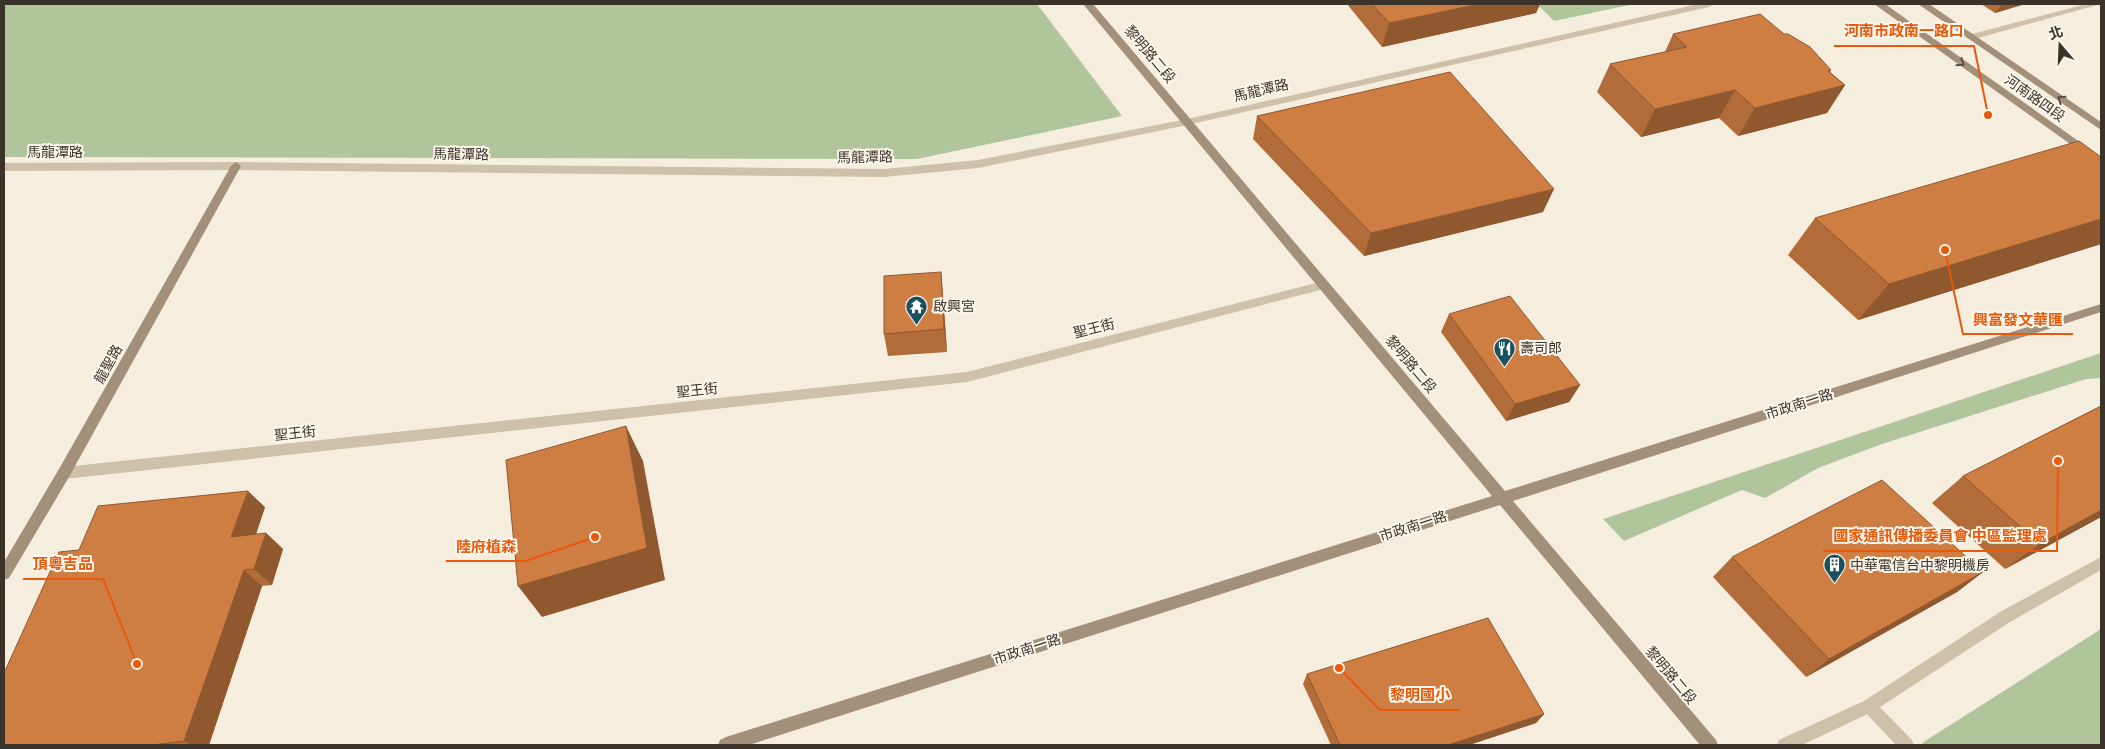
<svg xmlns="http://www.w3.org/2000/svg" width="2105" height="749" font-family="Figtree,'Noto Sans TC',sans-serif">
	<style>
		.green { fill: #b1c59d }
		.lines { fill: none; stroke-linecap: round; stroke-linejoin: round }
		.lane { fill: #cec1a9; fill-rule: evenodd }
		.street { fill: #cec1a9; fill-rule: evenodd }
		.secondary { fill: #a2907a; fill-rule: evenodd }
		.wall { fill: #b16c3a }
		.shaded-wall { fill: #90582f }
		.building { fill: #ce7d43; stroke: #90582f }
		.oneway { stroke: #5a4e42 }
		.labels { text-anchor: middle; stroke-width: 4; stroke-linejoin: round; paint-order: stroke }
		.street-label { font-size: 14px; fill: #3b322a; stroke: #fcf7ec }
		.poi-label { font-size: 14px; fill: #3b322a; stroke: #fcf7ec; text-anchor: start }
		.leader { fill: none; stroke: #e8590c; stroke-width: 2 }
		.callout-dot { fill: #e8590c; stroke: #fcf7ec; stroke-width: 2 }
		.callout-label { font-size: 15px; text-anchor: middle; font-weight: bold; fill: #e8590c; stroke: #fcf7ec; stroke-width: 4; stroke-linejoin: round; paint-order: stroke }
	</style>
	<rect width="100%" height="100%" fill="#f5eedf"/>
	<!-- green -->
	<g class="green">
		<path d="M4 4H1037L1122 116 917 159 4 157Z"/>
		<path d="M1537 4H1634L1554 21Z"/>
		<path d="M2101 353V378L2086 379 1882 444 1818 468 1765 498 1742 490 1624 541 1603 519Z"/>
		<path d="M2101 629V745H1924L1922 743Z"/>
	</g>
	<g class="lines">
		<!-- lane -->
		<path class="lane" d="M1869 699 1874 701 1912 740 1914 745H1896L1864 711 1861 706 1864 701Z"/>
		<!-- street -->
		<g class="street">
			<path d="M1698 4H1714L1709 7 1187 125 978 168 884 177 236 170 4 171V163L236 162 884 169 978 160 1187 119Z"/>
			<path d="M2086 4H2101L1971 40 1966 37 1968 35Z"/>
			<path d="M1324 281 1330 285 1328 288 967 382 64 479 59 477 57 473 59 469 64 467 967 372Z"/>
			<path d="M2101 557V570L2010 622 1874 711 1802 745H1777L1779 740 1864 701 2000 612Z"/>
		</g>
		<!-- secondary -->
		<g class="secondary">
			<path d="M1083 4H1093L1505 491 2101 304V312L1513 501 1716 740 1718 745H1700L1500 505 749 745H718L720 740 726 737 1492 496Z"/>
			<path d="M1874 4H1885L2101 157V166Z"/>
			<path d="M1918 4H1929L2101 122V130Z"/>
			<path d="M236 162 241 166 69 477 9 578 4 580V562L59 469 231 166Z"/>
		</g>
	</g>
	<!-- wall -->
	<g class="wall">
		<path d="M1347 4H1540L1536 13 1382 47Z"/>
		<path d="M1981 4H2025L1995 13Z"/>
		<path d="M1673 34 1830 72 1845 85 1827 113 1738 136 1719 118 1641 137 1597 92 1610 64 1665 52Z"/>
		<path d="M1257 116 1543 212 1364 256 1253 139Z"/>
		<path d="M2101 157V244L1858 320 1788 255 1815 218Z"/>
		<path d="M943 295 947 352 888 356 884 334Z"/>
		<path d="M1449 314 1580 385 1569 402 1506 421 1441 332Z"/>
		<path d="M2101 406V517L2005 569 1932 503 1963 476Z"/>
		<path d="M265 507 256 535 266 533 283 549 272 585 262 586 209 745H4L79 550Z"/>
		<path d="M1732 557 1983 572 1957 592 1806 677 1713 577Z"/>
		<path d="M1307 674 1544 714 1536 723 1469 745H1331L1303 684Z"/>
	</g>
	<!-- shaded-wall -->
	<g class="shaded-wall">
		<path d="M1480 4H1540L1536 13 1382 47 1389 23Z"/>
		<path d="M2002 4H2025L1995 13Z"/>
		<path d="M1831 70 1817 93 1845 85 1827 113 1738 136 1755 108 1828 71Z"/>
		<path d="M1735 90 1719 118 1641 137 1655 109Z"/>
		<path d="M1554 189 1543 212 1364 256 1371 233Z"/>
		<path d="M2101 219V244L1858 320 1889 284Z"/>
		<path d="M941 272 943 295 947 352 944 329Z"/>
		<path d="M1580 385 1569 402 1506 421 1515 404Z"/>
		<path d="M626 426 643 461 665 580 542 617 518 586Z"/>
		<path d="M248 491 265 507 249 553 231 537Z"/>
		<path d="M2101 510V517L2005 569 2040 544Z"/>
		<path d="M266 533 283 549 272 585 254 569Z"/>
		<path d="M244 570 262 586 209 745H191L184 741Z"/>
		<path d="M1983 572 1957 592 1806 677 1829 659Z"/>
		<path d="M1544 714 1536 723 1469 745H1448Z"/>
	</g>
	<!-- building -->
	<g class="building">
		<path d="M1372 4H1480L1389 23Z"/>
		<path d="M1760 14 1784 34H1788L1810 47 1831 70 1828 71 1845 85 1755 108 1735 90 1655 109 1610 64 1687 47 1673 34Z"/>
		<path d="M1450 72 1554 189 1371 233 1257 116Z"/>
		<path d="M2079 141 2101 157V219L1889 284 1815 218Z"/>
		<path d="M941 272 944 329 884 334V276Z"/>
		<path d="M1510 296 1580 385 1515 404 1449 314Z"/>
		<path d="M2101 406V510L2040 544 1963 476Z"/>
		<path d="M626 426 647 548 518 586 506 460Z"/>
		<path d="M1882 480 1983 572 1829 659 1732 557Z"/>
		<path d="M248 491 231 537 266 533 254 569 244 570 184 741 152 745H4V673L59 552 79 550 98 506Z"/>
		<path d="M1488 618 1544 714 1448 745H1340L1307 674Z"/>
	</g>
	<!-- one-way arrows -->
	<defs><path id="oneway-chevron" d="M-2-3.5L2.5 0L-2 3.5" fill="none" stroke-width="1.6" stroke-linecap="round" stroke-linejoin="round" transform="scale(1.25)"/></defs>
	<g class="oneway">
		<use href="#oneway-chevron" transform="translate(1961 63) rotate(35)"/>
		<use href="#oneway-chevron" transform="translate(2061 99) rotate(-145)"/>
	</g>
	<!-- icons -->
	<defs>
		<symbol id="temple-pin" viewBox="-11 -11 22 30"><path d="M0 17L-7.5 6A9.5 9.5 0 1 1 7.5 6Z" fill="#1b5060" stroke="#fcf7ec"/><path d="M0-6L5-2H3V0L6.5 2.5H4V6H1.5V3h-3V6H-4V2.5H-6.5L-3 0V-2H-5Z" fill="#fff"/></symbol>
		<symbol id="restaurant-pin" viewBox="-11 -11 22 30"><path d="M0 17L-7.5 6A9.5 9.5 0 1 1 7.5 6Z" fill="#1b5060" stroke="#fcf7ec"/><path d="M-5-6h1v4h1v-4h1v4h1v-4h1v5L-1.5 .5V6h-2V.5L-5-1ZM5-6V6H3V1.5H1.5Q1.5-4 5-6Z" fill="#fff"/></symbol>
		<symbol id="building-pin" viewBox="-11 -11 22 30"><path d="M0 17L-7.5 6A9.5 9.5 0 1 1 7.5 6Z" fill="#1b5060" stroke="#fcf7ec"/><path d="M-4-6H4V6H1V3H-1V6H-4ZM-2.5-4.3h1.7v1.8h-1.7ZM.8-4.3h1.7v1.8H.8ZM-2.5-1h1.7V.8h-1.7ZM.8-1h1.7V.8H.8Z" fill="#fff"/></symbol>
	</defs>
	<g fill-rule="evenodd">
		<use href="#temple-pin" x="904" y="294" width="25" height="34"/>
		<use href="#restaurant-pin" x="1492" y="336" width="25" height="34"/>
		<use href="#building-pin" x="1822" y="552" width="25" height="34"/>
	</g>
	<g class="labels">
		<!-- street labels -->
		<g class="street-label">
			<text transform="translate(1150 54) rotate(50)" y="5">黎明路二段</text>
			<text transform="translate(1261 90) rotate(-13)" y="5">馬龍潭路</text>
			<text transform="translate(2035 98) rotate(35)" y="5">河南路四段</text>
			<text x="55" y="157">馬龍潭路</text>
			<text transform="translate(461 154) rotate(1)" y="5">馬龍潭路</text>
			<text transform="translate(865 157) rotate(-1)" y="5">馬龍潭路</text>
			<text transform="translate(1094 328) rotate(-14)" y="5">聖王街</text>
			<text transform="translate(108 364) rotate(-61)" y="5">龍聖路</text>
			<text transform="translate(1411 364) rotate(50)" y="5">黎明路二段</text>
			<text transform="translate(697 390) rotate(-6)" y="5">聖王街</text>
			<text transform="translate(1799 404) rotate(-18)" y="5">市政南一路</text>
			<text transform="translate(295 433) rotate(-6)" y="5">聖王街</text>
			<text transform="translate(1413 526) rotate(-18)" y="5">市政南一路</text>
			<text transform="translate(1027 649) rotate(-18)" y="5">市政南一路</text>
			<text transform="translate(1671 675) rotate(50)" y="5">黎明路二段</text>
		</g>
		<!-- poi labels -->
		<g class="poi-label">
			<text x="933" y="311">啟興宮</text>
			<text x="1520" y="353">壽司郎</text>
			<text x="1850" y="570">中華電信台中黎明機房</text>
		</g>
	</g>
	<!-- callouts -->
	<path class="leader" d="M1988 115L1974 46H1834M1945 250L1963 334H2073M2058 461L2057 551H1823M595 537L526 561H446M137 664L103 579H23M1339 668L1380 710H1460"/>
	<g class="callout-dot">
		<circle cx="1988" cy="115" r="5"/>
		<circle cx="1945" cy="250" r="5"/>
		<circle cx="2058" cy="461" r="5"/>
		<circle cx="595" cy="537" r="5"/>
		<circle cx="137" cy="664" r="5"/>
		<circle cx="1339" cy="668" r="5"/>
	</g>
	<g class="callout-label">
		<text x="1904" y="36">河南市政南一路口</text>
		<text x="2018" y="325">興富發文華匯</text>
		<text x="1940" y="541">國家通訊傳播委員會 中區監理處</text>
		<text x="486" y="552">陸府植森</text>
		<text x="63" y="569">頂粵吉品</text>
		<text x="1420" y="700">黎明國小</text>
	</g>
	<!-- border -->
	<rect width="2105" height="749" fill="none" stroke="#3b322a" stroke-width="10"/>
	<!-- north arrow -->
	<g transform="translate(2060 45) rotate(341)" stroke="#fcf7ec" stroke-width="4" paint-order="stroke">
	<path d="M0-4L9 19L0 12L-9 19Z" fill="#3b322a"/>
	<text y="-8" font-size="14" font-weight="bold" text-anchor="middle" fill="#3b322a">北</text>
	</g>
</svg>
